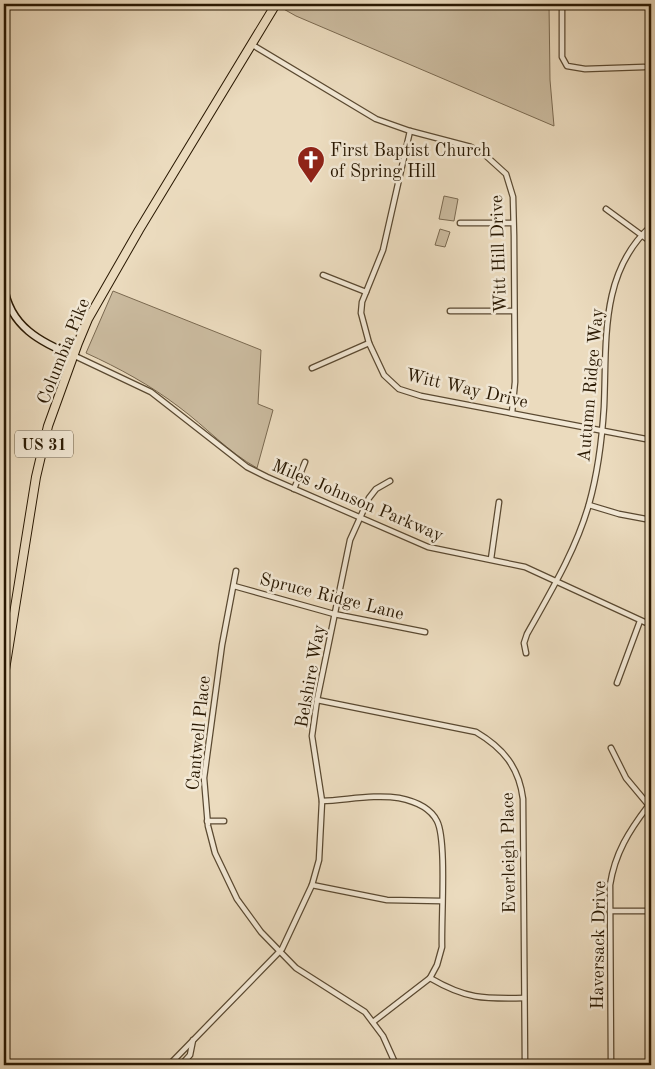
<svg xmlns="http://www.w3.org/2000/svg" width="655" height="1069" font-family="'Old Standard TT',serif">
	<style>
		.green { fill: #caba9e; stroke: #7a6950 }
		.lines { fill: none; stroke-linecap: round; stroke-linejoin: round }
		.minor-casing { stroke: #5a4931; stroke-width: 7 }
		.secondary-casing { stroke: #291802; stroke-width: 9 }
		.primary-casing { stroke: #291802; stroke-width: 10 }
		.minor { stroke: #f2e8d5; stroke-width: 4.5 }
		.secondary { stroke: #f2e8d5; stroke-width: 6 }
		.primary { stroke: #ebdbbe; stroke-width: 8 }
		.labels { text-anchor: middle; stroke-width: 5; stroke-linejoin: round; paint-order: stroke }
		.shield { fill: #f2e8d5; stroke: #655641; stroke-width: 1 }
		.shield-label { font-size: 16px; font-weight: bold; fill: #291802 }
		.poi-label { font-size: 18px; fill: #291802; stroke: #f2e8d5; text-anchor: start }
		.street-label { font-size: 18px; fill: #291802; stroke: #f2e8d5 }
	</style>
	<rect width="100%" height="100%" fill="#ebdbbe"/>
	<filter id="stains"><feTurbulence type="fractalNoise" baseFrequency=".004" numOctaves="4"/><feColorMatrix values="0 0 0 0 .2 0 0 0 0 .09 0 0 0 0 .02 0 0 0 .5 -.17"/></filter>
	<radialGradient id="worn" r=".72"><stop offset=".6" stop-color="#630" stop-opacity="0"/><stop offset="1" stop-color="#630" stop-opacity=".3"/></radialGradient>
	<!-- green -->
	<g class="green">
		<path d="M282 4H549L550 80 554 126 296 16 280 7Z"/>
		<path d="M444 196 458 199 454 221 439 219Z"/>
		<path d="M440 229 450 232 445 247 435 245Z"/>
		<path d="M113 291 261 350 258 404 273 410 257 468C228 452 206 427 179 407 150 385 119 368 86 353Z"/>
	</g>
	<g class="lines">
		<defs>
			<g id="minor">
				<path d="M562 4V57L567 66 585 69 644 67"/>
				<path d="M251 44 376 119 410 131 471 147 484 154 506 174 513 197 514 236 515 382 512 413"/>
				<path d="M410 131 383 250 362 302 361 313 369 343 384 375 399 389 421 396 651 440"/>
				<path d="M606 209 651 242"/>
				<path d="M460 223H513"/>
				<path d="M323 275 366 292"/>
				<path d="M450 311H514"/>
				<path d="M75 356 151 392 247 467 267 477 428 547 525 567 651 625"/>
				<path d="M312 368 369 343"/>
				<path d="M294 489 305 462"/>
				<path d="M589 505 619 514 651 520"/>
				<path d="M491 559 499 502"/>
				<path d="M236 571 222 645 204 778 208 826 215 853 237 899 261 932 296 968 365 1012 383 1036 396 1065"/>
				<path d="M234 586 334 614 425 632"/>
				<path d="M526 653 524 643 527 634C550 593 576 550 589 504 598 472 602 439 604 407 607 342 599 273 651 226"/>
				<path d="M617 683 640 621"/>
				<path d="M317 700 476 732C503 748 519 767 523 799L525 1065"/>
				<path d="M611 748 626 778 651 808"/>
				<path d="M322 801C347 800 375 794 399 798 414 801 430 807 437 821 447 840 441 921 442 947L437 965 430 978 373 1022"/>
				<path d="M207 821H224"/>
				<path d="M312 885 387 900 441 901"/>
				<path d="M610 911H651"/>
				<path d="M430 978C466 999 483 999 524 998"/>
				<path d="M169 1065 282 949 312 885 319 860 322 801 312 736 317 700 350 540 369 498 376 489 390 481"/>
				<path d="M181 1065 190 1055 193 1040"/>
				<path d="M611 1065 610 885C615 853 629 831 648 806"/>
			</g>
			<path id="secondary" d="M4 286C9 326 41 343 75 356"/>
			<path id="primary" d="M4 676 36 477 48 426 78 343 88 319 139 230 276 4"/>
		</defs>
		<!-- minor casing -->
		<use href="#minor" class="minor-casing"/>
		<!-- secondary casing -->
		<use href="#secondary" class="secondary-casing"/>
		<!-- primary casing -->
		<use href="#primary" class="primary-casing"/>
		<!-- minor -->
		<use href="#minor" class="minor"/>
		<!-- secondary -->
		<use href="#secondary" class="secondary"/>
		<!-- primary -->
		<use href="#primary" class="primary"/>
	</g>
	<!-- icons -->
	<defs>
		<symbol id="church-pin" viewBox="-11 -11 22 30"><path d="M0 17L-7.5 6A9.5 9.5 0 1 1 7.5 6Z" fill="#8f2418" stroke="#f2e8d5"/><path d="M-1.2-6h2.4v3.5h3.3v2.4h-3.3V6h-2.4V-.1h-3.3v-2.4h3.3Z" fill="#fff"/></symbol>
	</defs>
	<g fill-rule="evenodd">
		<use href="#church-pin" x="295" y="144" width="32" height="43"/>
	</g>
	<g class="labels">
		<!-- shield labels -->
		<rect class="shield" x="15" y="430.5" width="58" height="27" rx="4"/>
		<g class="shield-label">
			<text x="44" y="450">US 31</text>
		</g>
		<!-- poi labels -->
		<g class="poi-label">
			<text x="330" y="156">First Baptist Church<tspan x="330" dy="21">of Spring Hill</tspan></text>
		</g>
		<!-- street labels -->
		<g class="street-label">
			<text transform="translate(498 254) rotate(-92)" y="6">Witt Hill Drive</text>
			<text transform="translate(63 351) rotate(-68)" y="6">Columbia Pike</text>
			<text transform="translate(590 385) rotate(-85)" y="6">Autumn Ridge Way</text>
			<text transform="translate(467 388) rotate(13)" y="6">Witt Way Drive</text>
			<text transform="translate(358 500) rotate(23)" y="6">Miles Johnson Parkway</text>
			<text transform="translate(332 596) rotate(14)" y="6">Spruce Ridge Lane</text>
			<text transform="translate(310 676) rotate(-80)" y="6">Belshire Way</text>
			<text transform="translate(198 733) rotate(-84)" y="6">Cantwell Place</text>
			<text transform="translate(508 853) rotate(-91)" y="6">Everleigh Place</text>
			<text transform="translate(598 945) rotate(-89)" y="6">Haversack Drive</text>
		</g>
	</g>
	<!-- margin -->
	<rect width="655" height="1069" fill="none" stroke="#ebdbbe" stroke-width="20"/>
	<rect x="5" y="5" width="645" height="1059" fill="none" stroke="#291802" stroke-width="2.5"/>
	<rect x="10" y="10" width="635" height="1049" fill="none" stroke="#291802"/>
	<rect width="100%" height="100%" filter="url(#stains)"/>
	<rect width="100%" height="100%" fill="url(#worn)"/>
</svg>
